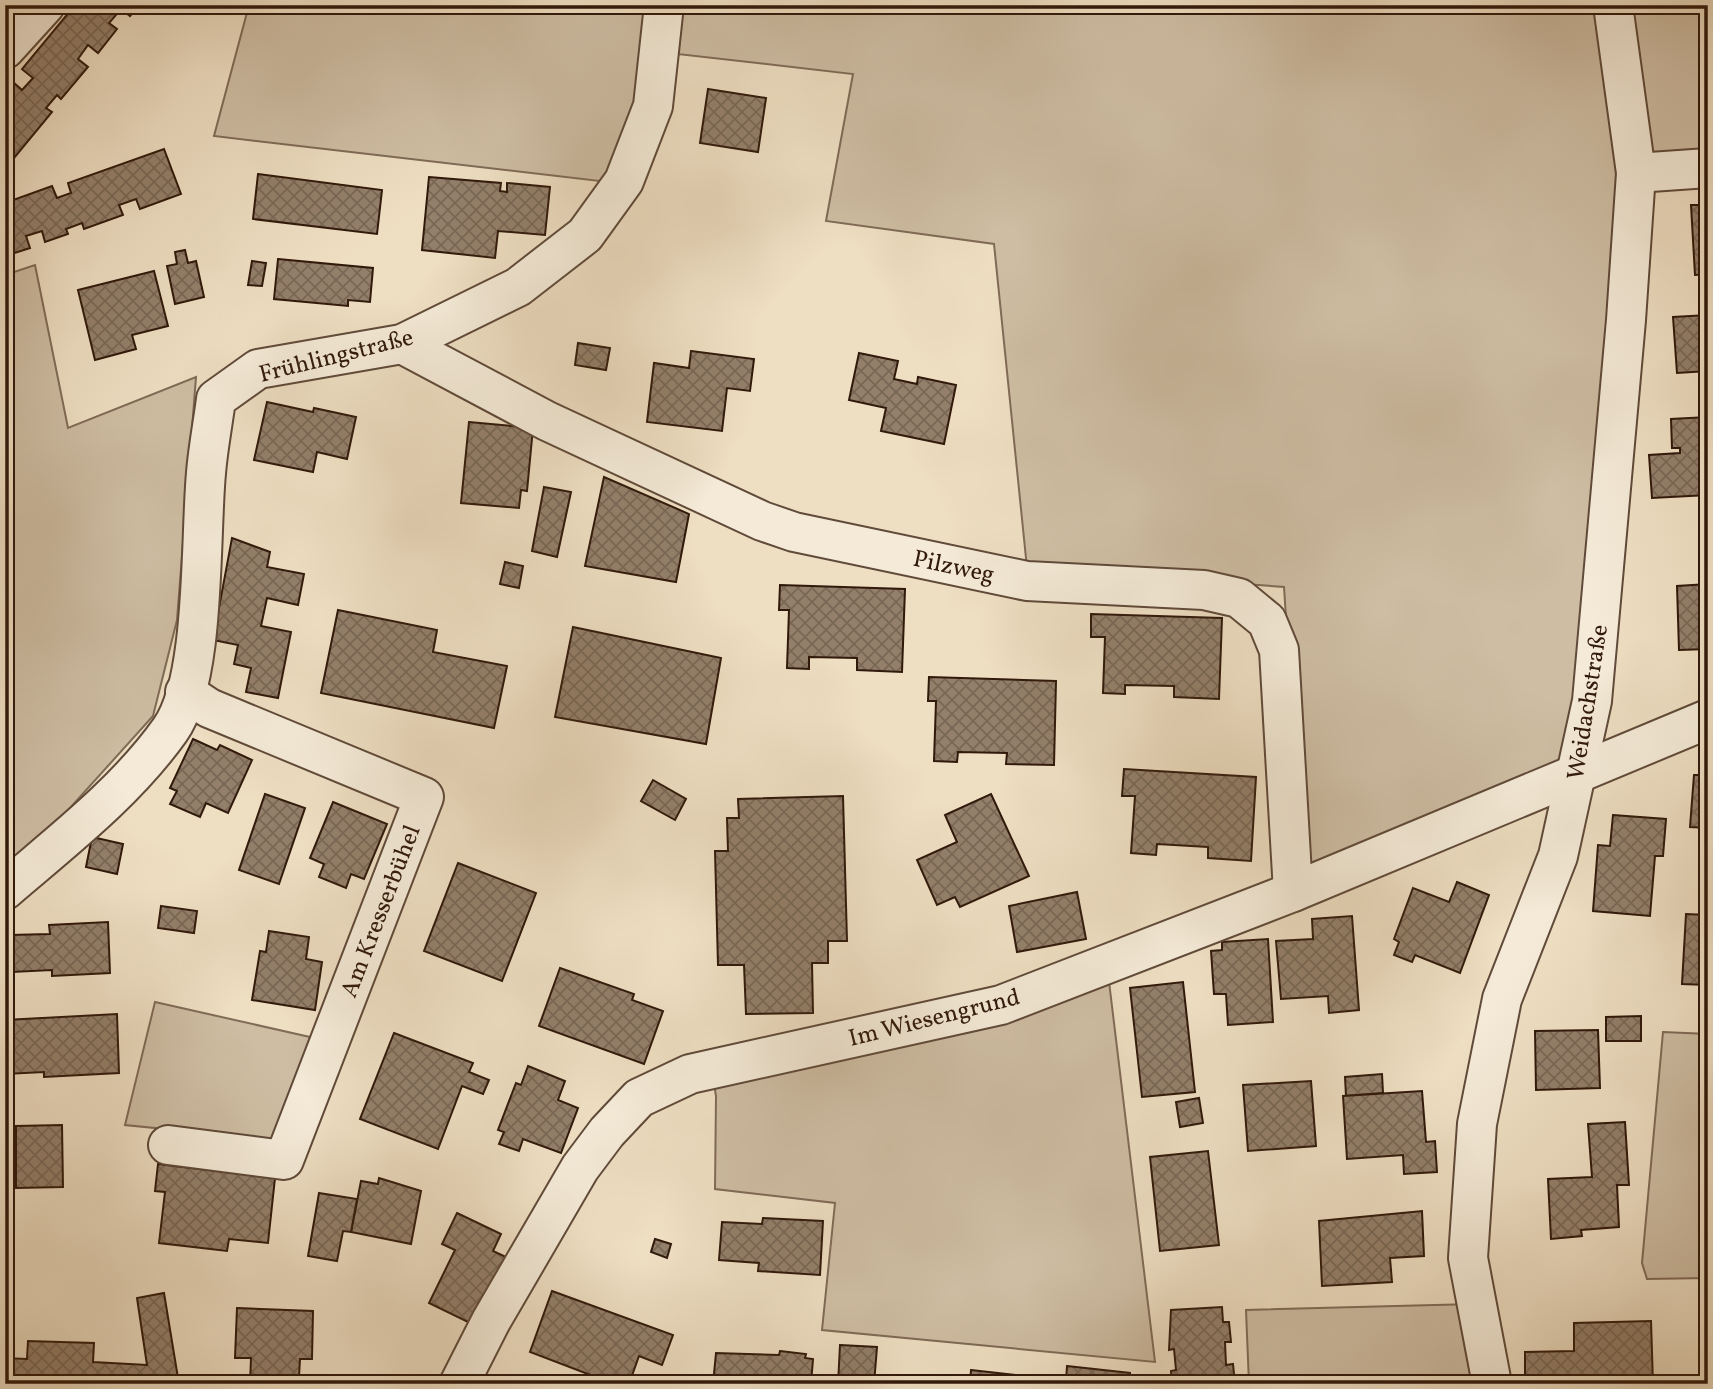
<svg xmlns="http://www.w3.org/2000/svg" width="1713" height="1389" font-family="Vollkorn,serif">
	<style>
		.grass { fill: #cebda3; stroke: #806b57; stroke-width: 2 }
		.building { fill: url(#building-cross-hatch); stroke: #31190b; stroke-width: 2 }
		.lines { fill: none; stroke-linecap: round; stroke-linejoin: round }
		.minor-casing { stroke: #604a39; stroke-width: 42 }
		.minor { stroke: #f4ead7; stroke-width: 38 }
		.labels { text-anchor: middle; stroke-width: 6; stroke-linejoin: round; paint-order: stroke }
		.street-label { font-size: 24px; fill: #31190b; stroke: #f4ead7 }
	</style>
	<defs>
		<pattern id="building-cross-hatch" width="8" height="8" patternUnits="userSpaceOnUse" patternTransform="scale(1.75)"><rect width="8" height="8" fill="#937f6a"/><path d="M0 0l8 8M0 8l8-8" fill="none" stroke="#796755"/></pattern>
	</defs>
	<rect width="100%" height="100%" fill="#eedec2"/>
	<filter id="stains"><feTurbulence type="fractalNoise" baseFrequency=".00286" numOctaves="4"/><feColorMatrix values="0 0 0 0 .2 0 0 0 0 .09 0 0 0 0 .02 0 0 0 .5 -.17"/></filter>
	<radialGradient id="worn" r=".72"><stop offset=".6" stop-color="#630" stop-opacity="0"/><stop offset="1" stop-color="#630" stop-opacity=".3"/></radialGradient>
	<!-- grass -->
	<g class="grass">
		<path d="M249 5H1708V160L1628 170 1575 768 1303 880 1284 587 1027 568 994 244 826 221 853 74 678 54 608 182 214 136Z"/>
		<path d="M35 265 68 428 196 377 177 620 153 716 5 880V275Z"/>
		<path d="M1107 965 1155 1362 822 1330 835 1203 715 1189 716 1096 712 1072Z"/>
		<path d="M155 1002 310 1037 275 1140 125 1125Z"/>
		<path d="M1663 1032 1708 1034V1278L1647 1279 1642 1263Z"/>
		<path d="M1473 1304 1489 1384H1249L1246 1310Z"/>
	</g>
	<!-- building -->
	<g class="building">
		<path d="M75 5H139L130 16 121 9 109 23 117 29 98 53 88 45 78 59 88 67 61 99 57 95 46 108 52 112 5 169V91L13 82 22 90 33 78 22 69Z"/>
		<path d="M708 89 766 98 758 152 700 143Z"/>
		<path d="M164 149 181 194 140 209 136 199 119 205 123 215 84 229 82 223 66 229 68 234 45 242 42 231 26 236 30 248 5 256V203L52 186 57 198 71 193 68 183Z"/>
		<path d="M258 174 382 190 377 234 253 219Z"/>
		<path d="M429 177 501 183 500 191 507 192V183L550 187 545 235 498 231 495 258 422 250Z"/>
		<path d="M1691 205H1708V274L1695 275Z"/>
		<path d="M185 250 188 263 196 261 204 297 175 304 167 266 177 264 175 252Z"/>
		<path d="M278 259 373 268 370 302 348 300V306L274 299Z"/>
		<path d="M252 261 266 263 262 286 248 285Z"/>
		<path d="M154 271 168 326 132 335 136 349 95 360 78 290Z"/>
		<path d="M1708 315V371L1677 373 1673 317Z"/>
		<path d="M578 343 610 348 606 370 575 365Z"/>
		<path d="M691 351 754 359 750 391 727 388 722 431 647 422 654 363 689 368Z"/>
		<path d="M859 353 898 361 894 379 917 384 918 377 956 385 944 444 881 431 886 408 849 400Z"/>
		<path d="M267 402 313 412 314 408 356 417 347 459 317 452 313 472 254 460Z"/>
		<path d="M1708 417V495L1652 498 1649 455 1680 453V448H1672L1671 419Z"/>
		<path d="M469 422 533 428 527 491 521 490 519 508 461 503Z"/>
		<path d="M604 477 689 514 676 582 585 566Z"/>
		<path d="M544 487 571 492 557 557 532 551Z"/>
		<path d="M232 538 270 552 267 567 304 574 298 605 267 598 261 626 291 632 278 698 246 692 251 668 234 664 238 645 213 640Z"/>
		<path d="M505 562 523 566 519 588 500 584Z"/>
		<path d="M1708 584V649L1679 650 1677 586Z"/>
		<path d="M780 585 905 589 902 672 857 670V658L809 657V669L787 668 789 610H779Z"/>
		<path d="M338 610 437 630 433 652 507 666 494 728 321 693Z"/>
		<path d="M1091 614 1222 618 1219 699 1174 697V686L1125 685V694L1103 693 1105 637H1091Z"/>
		<path d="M573 627 721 658 706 744 555 717Z"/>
		<path d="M929 677 1056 681 1054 765 1006 764 1007 753 958 752 957 762 934 761 936 701H928Z"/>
		<path d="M193 739 217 750 220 745 252 760 228 813 206 803 200 817 170 804 177 791 170 788Z"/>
		<path d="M1706 768 1708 828 1690 827 1694 775H1705Z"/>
		<path d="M1124 769 1256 777 1251 861 1208 858V847L1157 844 1156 855 1131 853 1135 796H1122Z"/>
		<path d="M653 780 686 799 675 820 641 801Z"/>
		<path d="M265 794 305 808 279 884 239 870Z"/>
		<path d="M991 794 1029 876 960 907 955 897 937 905 917 860 957 842 945 815Z"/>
		<path d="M843 796 847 941H828V963H812L813 1013 746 1014 744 965H718L715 851H728L727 818H739L738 799Z"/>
		<path d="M333 802 387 824 364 879 351 874 346 888 319 877 324 864 310 858Z"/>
		<path d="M1613 815 1666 819 1663 856H1655L1650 916 1593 911 1598 845 1610 846Z"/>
		<path d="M92 837 123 844 117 874 86 867Z"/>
		<path d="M458 863 536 893 502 981 424 951Z"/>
		<path d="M1457 882 1489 895 1460 973 1415 955 1412 962 1394 955 1399 942 1394 939 1413 888 1449 902Z"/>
		<path d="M1077 892 1086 939 1017 952 1009 906Z"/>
		<path d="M161 906 197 911 194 933 158 928Z"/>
		<path d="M1686 914 1708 915V985L1682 984Z"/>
		<path d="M1352 916 1359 1010 1329 1013 1328 996 1281 999 1276 941 1313 939 1312 919Z"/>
		<path d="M108 922 110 973 52 976V970L12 972 10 935 50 934 49 925Z"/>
		<path d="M269 931 309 937 306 959 322 962 315 1010 252 1000 260 951 266 952Z"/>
		<path d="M1268 939 1273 1022 1228 1025 1226 994H1214L1211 951 1222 950V942Z"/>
		<path d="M560 968 634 994 632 1000 663 1011 644 1064 539 1026Z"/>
		<path d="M1183 982 1195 1092 1142 1097 1130 988Z"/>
		<path d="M117 1014 119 1073 44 1077V1072L5 1074V1020Z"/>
		<path d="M1641 1016V1041H1606V1017Z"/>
		<path d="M1598 1030 1600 1088 1536 1090 1535 1031Z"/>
		<path d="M394 1033 473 1063 469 1072 489 1080 483 1094 462 1086 438 1149 360 1119Z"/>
		<path d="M528 1066 565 1081 558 1100 578 1108 561 1153 523 1139 519 1151 499 1144 504 1132 498 1130 516 1083 521 1085Z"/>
		<path d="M1382 1074 1383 1093 1346 1096 1345 1077Z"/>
		<path d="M1311 1081 1316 1146 1248 1151 1243 1085Z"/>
		<path d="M1422 1091 1426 1142 1435 1141 1437 1172 1404 1174 1403 1155 1347 1159 1343 1096Z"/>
		<path d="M1199 1098 1203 1123 1180 1127 1176 1102Z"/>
		<path d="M1625 1122 1629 1185H1617L1619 1227 1581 1230 1582 1236 1551 1239 1548 1179 1592 1177 1588 1124Z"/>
		<path d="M62 1125 63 1187 16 1188V1126Z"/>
		<path d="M1208 1151 1219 1245 1160 1251 1150 1157Z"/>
		<path d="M158 1164 275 1178 268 1243 229 1239 227 1251 159 1243 165 1192 155 1191Z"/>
		<path d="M379 1178 421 1191 411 1244 351 1232 361 1181 378 1184Z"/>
		<path d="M319 1193 357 1199 351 1232 343 1231 337 1261 308 1256Z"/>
		<path d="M1422 1211 1424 1256 1390 1258 1392 1282 1322 1286 1319 1221Z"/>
		<path d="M457 1213 501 1234 493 1251 508 1258 470 1323 429 1303 455 1250 442 1244Z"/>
		<path d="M763 1218 823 1221 820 1275 758 1271 759 1263 719 1260 722 1222 762 1224Z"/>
		<path d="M655 1239 671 1244 667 1258 651 1252Z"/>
		<path d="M552 1291 673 1335 662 1365 639 1356 629 1384H614L530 1352Z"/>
		<path d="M164 1293 179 1384H5V1358L27 1359 28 1341 94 1343 93 1362 147 1365 137 1298Z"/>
		<path d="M1222 1307 1223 1322H1229L1231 1342H1225L1226 1365 1233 1364 1235 1384H1172L1171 1371 1176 1370 1174 1349 1169 1350 1171 1310Z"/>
		<path d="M237 1308 313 1311 312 1359H300L299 1377 388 1381V1384H250L251 1358H235Z"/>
		<path d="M1651 1321 1653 1384H1525V1352L1574 1351V1323Z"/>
		<path d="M840 1345 877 1347 874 1384H838Z"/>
		<path d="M780 1351 806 1354 805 1358 813 1359 811 1384H713L716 1353 779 1355Z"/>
		<path d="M1067 1366 1130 1373V1384H1071L1066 1381Z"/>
		<path d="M971 1370 1071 1381V1384H970Z"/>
	</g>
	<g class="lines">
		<defs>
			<g id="minor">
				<path d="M5 49 45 5"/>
				<path d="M1636 173 1708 168"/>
				<path d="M402 344 547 421 762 521 794 532 1027 581 1204 590 1239 598 1267 621 1279 650 1293 892"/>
				<path d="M5 890C62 841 126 792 170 730 206 681 200 536 206 473 208 448 213 423 216 399L258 369 402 344 518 287 585 235 624 181 653 106 664 5"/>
				<path d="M168 1145 284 1160 424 797 209 708 185 692"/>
				<path d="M459 1384 491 1321 580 1168 607 1132 639 1098 690 1074 1001 1005 1293 892 1708 719"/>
				<path d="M1492 1384 1468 1258 1477 1124 1502 999 1558 856 1592 701 1626 320 1636 173 1613 5"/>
			</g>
		</defs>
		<!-- minor casing -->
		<use href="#minor" class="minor-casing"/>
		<!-- minor -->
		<use href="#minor" class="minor"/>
	</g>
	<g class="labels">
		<!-- street labels -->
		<g class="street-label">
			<text transform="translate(336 355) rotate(-14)" y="8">Frühlingstraße</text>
			<text transform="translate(954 566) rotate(12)" y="8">Pilzweg</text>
			<text transform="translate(1587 702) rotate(-81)" y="8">Weidachstraße</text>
			<text transform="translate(380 911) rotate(-69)" y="8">Am Kresserbühel</text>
			<text transform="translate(934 1017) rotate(-14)" y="8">Im Wiesengrund</text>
		</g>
	</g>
	<!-- margin -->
	<rect width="1713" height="1389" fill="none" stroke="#eedec2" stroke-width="28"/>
	<rect x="7" y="7" width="1699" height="1375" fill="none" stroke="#31190b" stroke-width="3.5"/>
	<rect x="14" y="14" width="1685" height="1361" fill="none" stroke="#31190b" stroke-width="2"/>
	<rect width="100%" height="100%" filter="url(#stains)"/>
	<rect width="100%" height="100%" fill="url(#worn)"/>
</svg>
